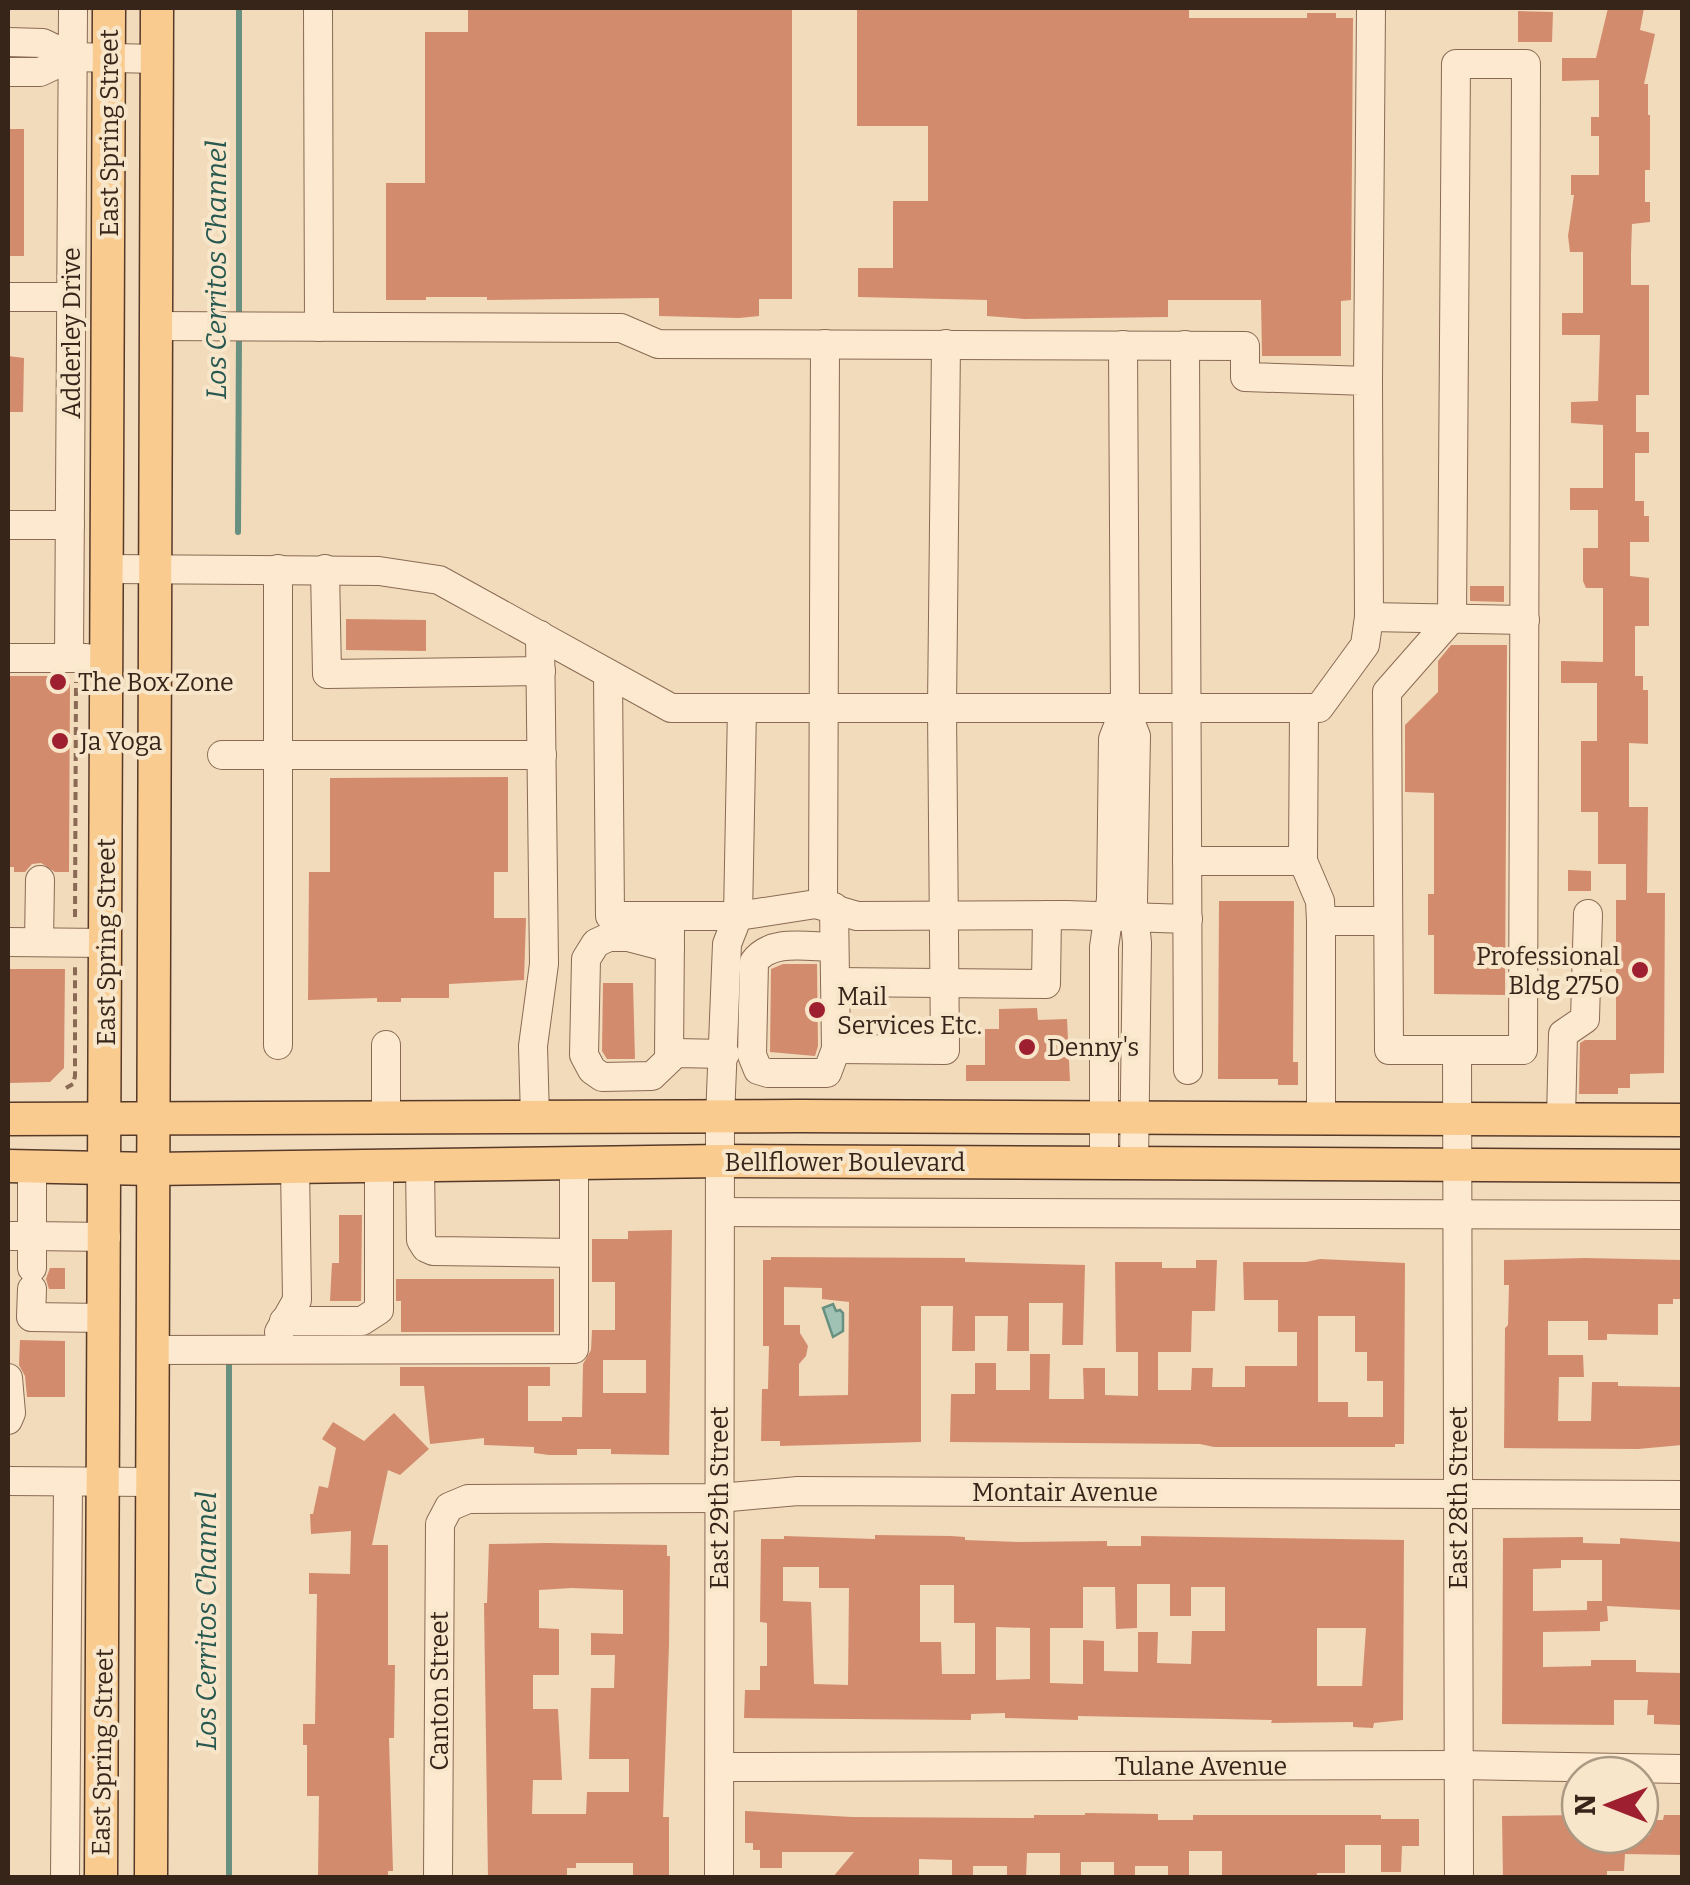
<svg xmlns="http://www.w3.org/2000/svg" width="1690" height="1885" font-family="Bitter,serif">
	<style>
		.water { fill: #a0c2b4; stroke: #679081; stroke-width: 2.5 }
		.lines { fill: none; stroke-linecap: round; stroke-linejoin: round }
		.stream { stroke: #679081; stroke-width: 6 }
		.building { fill: #d38b6e; fill-rule: evenodd }
		.minor-casing { stroke: #8a6a54; stroke-width: 30 }
		.major-casing { stroke: #573929; stroke-width: 35 }
		.path { stroke: #8a6a54; stroke-width: 4; stroke-dasharray: 8 5; stroke-linecap: butt }
		.minor { stroke: #fce9cf; stroke-width: 28 }
		.major { stroke: #f9cb8f; stroke-width: 32 }
		.poi-dot { fill: #9e1f2f; stroke: #f8e6cb; stroke-width: 4 }
		.labels { text-anchor: middle; stroke-width: 8; stroke-linejoin: round; paint-order: stroke }
		.street-label { font-size: 25px; fill: #38251a; stroke: #f8e6cb }
		.poi-label { font-size: 25px; fill: #38251a; stroke: #f8e6cb; text-anchor: start }
		.water-label { font-size: 28px; font-style: italic; fill: #285950; stroke: #f8e6cb }
	</style>
	<rect width="100%" height="100%" fill="#f1dbbb"/>
	<!-- water -->
	<path class="water" d="M833 1304 836 1311 840 1310 843 1313V1331L833 1337 823 1308Z"/>
	<g class="lines">
		<!-- stream -->
		<g class="stream">
			<path d="M239 321V8"/>
			<path d="M238 532 239 333"/>
			<path d="M229 1878V1365"/>
		</g>
	</g>
	<!-- building -->
	<g class="building">
		<path d="M468 8H792V299H759V316L739 318 659 316V298L487 300V297H426V300H386V183H425V32H468Z"/>
		<path d="M857 8H1189V18H1307V13H1336V18H1353L1351 300 1341 301V356H1262L1261 300H1168V317L1024 319 987 316V300L858 297V268H893V201H928V126H857Z"/>
		<path d="M1608 8H1644L1640 30 1655 34 1644 84H1648V115H1650V170H1645V202H1650V222L1632 224 1631 253V285H1649V395H1636V432H1649V453H1635V501H1644V516H1649V542H1630V576L1649 578V626H1635V676H1643V690H1648V744L1629 743V807H1648L1647 893H1665L1664 1073 1630 1074V1088H1618V1094H1579L1580 1043 1585 1040H1616V900H1626V864H1598V812H1581V741H1597V683H1561V661L1603 662V588H1586L1583 581V548H1598V510H1570V488H1603V425L1571 423V402L1598 401 1600 335H1562V313H1583V252H1570L1568 236 1574 195H1571V175H1599V136H1591V117H1599V80L1562 81V58H1596Z"/>
		<path d="M1518 11 1553 12 1552 42H1518Z"/>
		<rect x="8" y="129" width="16" height="127"/>
		<path d="M8 356 24 358 23 412H8Z"/>
		<path d="M1470 586H1504V602L1470 601Z"/>
		<path d="M346 619 426 620V651L346 650Z"/>
		<path d="M1451 645H1507L1505 995 1434 994V935H1428V894H1434V793L1405 792V725L1438 692V661Z"/>
		<path d="M8 676H63L70 683 69 872H55L41 863 32 864 25 872H14V867H8Z"/>
		<path d="M508 777V872H494V918H526L524 980 449 984V998H401V1002H377V998L308 1000 309 872H330V778Z"/>
		<path d="M1568 870 1591 871V891H1568Z"/>
		<path d="M1219 901H1294L1293 1062H1298V1085H1278V1079H1218Z"/>
		<path d="M783 964H817L818 1046 815 1056 770 1052 771 969Z"/>
		<path d="M8 969H65L64 1068 50 1082 8 1083Z"/>
		<path d="M603 983H633L635 1059H607L602 1051Z"/>
		<path d="M1037 1008 1038 1020 1067 1019 1070 1081H966V1065H985V1029H999V1009Z"/>
		<path d="M339 1215H362L361 1301H330L332 1263H339Z"/>
		<path d="M672 1230 669 1455 611 1454V1449H577V1455H549L534 1453V1447L484 1445V1438L430 1444 424 1386H400V1367H550V1386H528V1421H562V1417H582L583 1364 591 1350 592 1330H615V1282H592V1239H628V1231ZM603 1360H646V1393H603Z"/>
		<path d="M771 1257 965 1258V1262L1085 1265 1083 1345H1062L1063 1303H1029V1351H1007L1008 1316H975V1351H952L953 1306H921V1442L780 1446V1441H761L762 1389H768L769 1346H763V1260H771ZM784 1287 822 1288V1299L849 1302 848 1395 799 1396V1364L806 1356 808 1346 800 1333V1325H784Z"/>
		<path d="M1585 1258 1682 1260V1299H1673V1304H1658V1335L1607 1334V1340H1588V1321H1548V1355H1583L1584 1377H1559L1558 1421H1591L1592 1382H1618V1386L1682 1387V1445L1638 1449 1504 1448 1505 1328 1508 1325 1509 1285H1504V1260Z"/>
		<path d="M1320 1259 1405 1263 1404 1444H1395V1447H1214L1200 1444 950 1442 951 1394H975V1363H996V1390H1030V1354H1050L1049 1399H1084L1083 1368H1105V1395L1138 1396V1352H1116L1115 1262H1162V1268H1196V1260H1217L1215 1311H1192L1191 1352H1158V1390H1191L1192 1368H1213L1212 1387H1245V1366H1297V1332H1278V1300H1244L1243 1262H1306ZM1318 1316H1355V1352H1367V1381H1383V1417H1348V1402H1318Z"/>
		<path d="M50 1268H65V1289H49L46 1279Z"/>
		<path d="M396 1279H554V1332H401V1301H396Z"/>
		<path d="M20 1340 65 1341V1397H27L25 1376 19 1365Z"/>
		<path d="M394 1413 429 1449 400 1475 388 1470 372 1545H388V1665H395L394 1738H389L393 1871H388V1878H318L319 1796H307V1745H303V1724H315L317 1594H309V1573L350 1574 351 1531 311 1534 310 1514H313L319 1486 328 1488 336 1448 322 1439 333 1422 364 1441Z"/>
		<path d="M875 1535 951 1536 965 1537V1540L1020 1542 1107 1541V1546H1141V1536L1404 1540 1403 1720 1374 1723 1373 1728 1353 1727V1722L1271 1723 1272 1720 1078 1716V1720L1005 1718V1713L971 1714V1720L744 1718 745 1690H760V1666H767V1623L760 1622 761 1539H784V1536L875 1539ZM783 1567H819V1588H849L848 1685 814 1684 811 1602 783 1601ZM1137 1584H1170V1616H1191V1587H1225V1631H1192L1191 1664 1157 1663 1158 1632H1138V1672L1104 1671V1641L1083 1640V1684L1050 1683V1628H1083V1587H1115L1116 1629 1137 1628ZM920 1585H954V1623H975V1674H942L941 1642H920ZM996 1627 1030 1628V1679L996 1680ZM1317 1628H1366L1362 1686H1317Z"/>
		<path d="M1583 1537V1543L1620 1544V1538L1682 1542V1610L1607 1606 1608 1621 1600 1622V1631L1543 1632V1667L1591 1666V1660H1636V1672L1682 1673 1681 1725 1654 1724V1715H1647L1648 1700H1614V1725L1502 1724 1503 1538ZM1561 1560H1602V1601H1587V1610L1533 1611V1569L1561 1568Z"/>
		<path d="M547 1543 667 1545V1556H670L669 1645 663 1817H669V1878H633V1863H576V1868H567V1878H488L484 1603H487L489 1544ZM572 1588 623 1590V1634L591 1633V1655H615L614 1688H591L589 1759H629V1792H587L586 1814H532L533 1780H562L558 1709H533V1675H559V1629L539 1628V1590Z"/>
		<path d="M745 1811 852 1817 1034 1818V1815H1085V1813L1158 1814V1820H1193V1815H1381V1819H1419V1846H1402L1401 1872H1381V1845H1345V1873H1317V1878H1222V1851H1189V1878H1168V1866H1135V1878H1114V1862H1081V1878H1060V1853H1027L1026 1878H1007V1866H973V1878H952V1860L919 1859V1878H832L854 1852H782V1868H760V1850H753V1843H745Z"/>
		<path d="M1580 1815V1835H1650V1820H1663L1664 1815H1682V1855L1625 1854 1624 1871H1607V1878H1503L1502 1816Z"/>
	</g>
	<g class="lines">
		<defs>
			<g id="minor">
				<path d="M318 8 319 327"/>
				<path d="M8 42 43 43 72 57 157 59"/>
				<path d="M8 72H40L72 57"/>
				<path d="M8 297H71"/>
				<path d="M1123 345 1125 708 1136 736 1133 902 1137 943 1134 1163"/>
				<path d="M1185 345 1188 1070"/>
				<path d="M1368 381 1371 8"/>
				<path d="M8 525H70"/>
				<path d="M109 569 379 571 439 580 671 708H1319L1365 645 1369 617 1368 381 1245 377V346L658 344 621 328 155 326"/>
				<path d="M278 569V1045"/>
				<path d="M325 569 327 674 541 671"/>
				<path d="M1369 617 1525 620"/>
				<path d="M8 658H86"/>
				<path d="M69 658 73 8"/>
				<path d="M608 674 610 916H738L816 904 857 916 1066 915 1188 919"/>
				<path d="M1304 708 1303 861 1320 901 1321 921V1118"/>
				<path d="M222 755H542"/>
				<path d="M1187 861H1303"/>
				<path d="M823 905 825 344"/>
				<path d="M834 907 836 1049 945 1050 942 708 946 344"/>
				<path d="M1321 921H1388"/>
				<path d="M8 942 105 943"/>
				<path d="M39 942 40 880"/>
				<path d="M834 947C808 947 771 938 754 962L752 1055 758 1070 768 1073H827L836 1049"/>
				<path d="M670 948 628 937H609L596 943 586 959 584 1055 592 1070 602 1077 652 1076 676 1053 725 1054"/>
				<path d="M835 982 1046 984 1047 915"/>
				<path d="M386 1045V1118"/>
				<path d="M1457 1050H1389L1387 692 1452 618 1456 64H1526L1523 1050H1457L1459 1878"/>
				<path d="M669 1059 670 930"/>
				<path d="M535 1117 533 1046 544 964 540 635"/>
				<path d="M1561 1119 1563 1034 1585 1019 1588 914"/>
				<path d="M1104 1164V947L1111 899 1113 739 1125 708"/>
				<path d="M420 1165 421 1240 426 1248 433 1251 574 1253"/>
				<path d="M32 1167V1236L106 1237"/>
				<path d="M720 1212 1682 1215"/>
				<path d="M8 1236H32V1268"/>
				<path d="M32 1289 31 1317 105 1318"/>
				<path d="M284 1321H362L379 1310V1165"/>
				<path d="M279 1332 297 1300 295 1166"/>
				<path d="M151 1350 574 1349V1164"/>
				<path d="M8 1378 11 1413 8 1420"/>
				<path d="M8 1481 151 1482"/>
				<path d="M720 1767 1460 1765 1682 1769"/>
				<path d="M65 1878 68 1483"/>
				<path d="M438 1878 440 1524 449 1507 468 1499 719 1498 798 1491 1682 1495"/>
				<path d="M719 1878 720 1118 727 944 738 916 742 708"/>
			</g>
			<g id="major">
				<path d="M8 1119 799 1116 1682 1120"/>
				<path d="M8 1166 152 1169 721 1161 1682 1166"/>
				<path d="M101 1878 109 8"/>
				<path d="M151 1878 157 8"/>
			</g>
		</defs>
		<!-- minor casing -->
		<use href="#minor" class="minor-casing"/>
		<!-- major casing -->
		<use href="#major" class="major-casing"/>
		<!-- path -->
		<g class="path">
			<path d="M75 917 76 682"/>
			<path d="M66 1088 73 1084 75 1076V967"/>
		</g>
		<!-- minor -->
		<use href="#minor" class="minor"/>
		<!-- major -->
		<use href="#major" class="major"/>
	</g>
	<!-- markers -->
	<g class="poi-dot">
		<circle cx="58" cy="682" r="10"/>
		<circle cx="60" cy="741" r="10"/>
		<circle cx="1640" cy="970" r="10"/>
		<circle cx="817" cy="1010" r="10"/>
		<circle cx="1027" cy="1047" r="10"/>
	</g>
	<g class="labels">
		<!-- street labels -->
		<g class="street-label">
			<text transform="translate(109 133) rotate(-90)" y="9">East Spring Street</text>
			<text transform="translate(71 333) rotate(-90)" y="9">Adderley Drive</text>
			<text transform="translate(106 942) rotate(-90)" y="9">East Spring Street</text>
			<text x="845" y="1171">Bellflower Boulevard</text>
			<text x="1065" y="1501">Montair Avenue</text>
			<text transform="translate(719 1498) rotate(-90)" y="9">East 29th Street</text>
			<text transform="translate(1458 1498) rotate(-90)" y="9">East 28th Street</text>
			<text transform="translate(439 1691) rotate(-90)" y="9">Canton Street</text>
			<text transform="translate(102 1752) rotate(-89)" y="9">East Spring Street</text>
			<text x="1201" y="1775">Tulane Avenue</text>
		</g>
		<!-- poi labels -->
		<g class="poi-label">
			<text x="78" y="691">The Box Zone</text>
			<text x="80" y="750">Ja Yoga</text>
			<text x="1620" y="965" text-anchor="end">Professional<tspan x="1620" dy="29">Bldg 2750</tspan></text>
			<text x="837" y="1005">Mail<tspan x="837" dy="29">Services Etc.</tspan></text>
			<text x="1047" y="1056">Denny's</text>
		</g>
		<!-- water labels -->
		<g class="water-label">
			<text transform="translate(216 270) rotate(-90)" y="10">Los Cerritos Channel</text>
			<text transform="translate(206 1621) rotate(-90)" y="10">Los Cerritos Channel</text>
		</g>
	</g>
	<!-- border -->
	<rect width="1690" height="1885" fill="none" stroke="#38251a" stroke-width="20"/>
	<!-- north arrow -->
	<g transform="translate(1610 1805) rotate(270)"><circle r="48" fill="#f8e6cb" stroke="#ab9984" stroke-width="2.5"/>
	<path d="M0-8L18 38L0 25L-18 38Z" fill="#9e1f2f"/>
	<text y="-15" font-size="28" font-weight="bold" text-anchor="middle" fill="#38251a">N</text>
	</g>
</svg>
